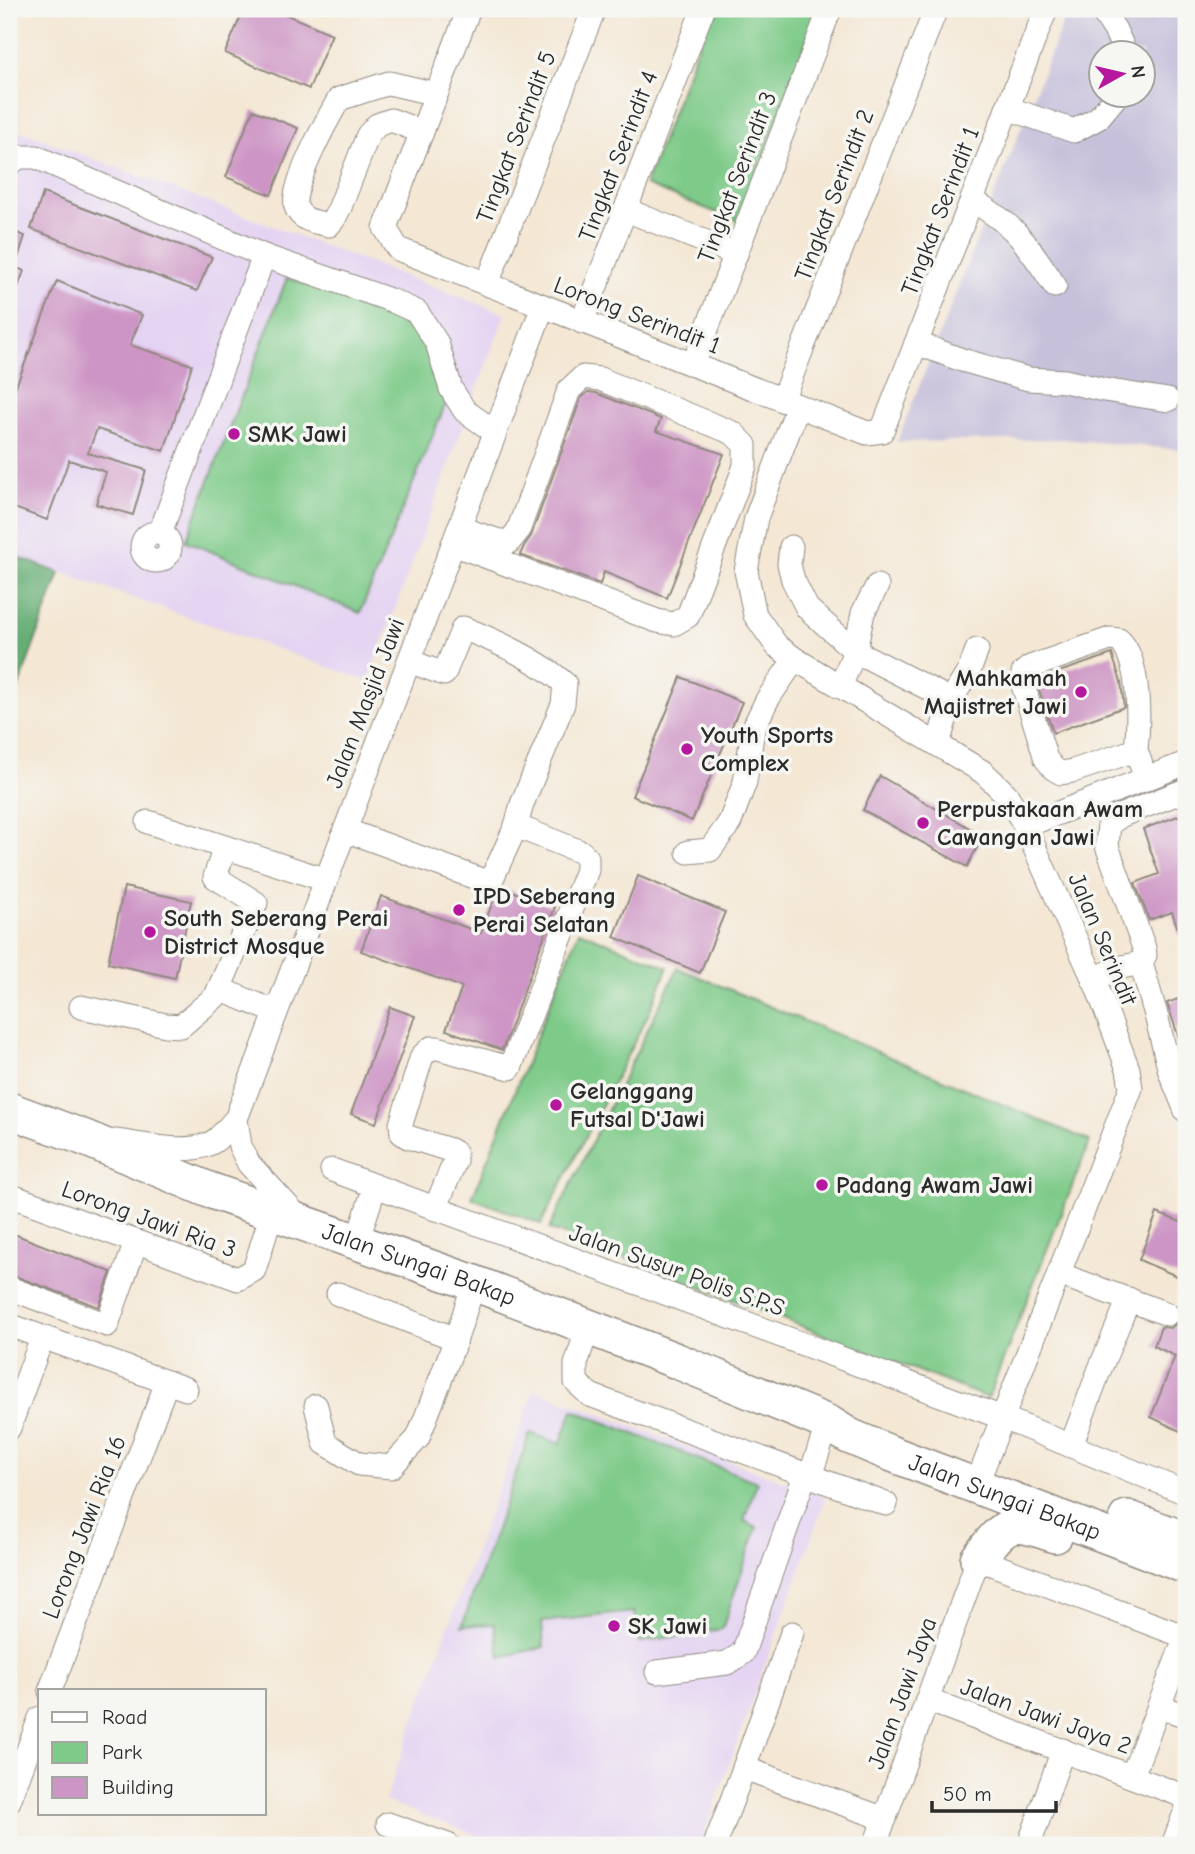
<svg xmlns="http://www.w3.org/2000/svg" width="1195" height="1854" font-family="'Comic Neue',sans-serif">
	<style>
		.built { fill: #e4d3f2 }
		.industrial { fill: #c6c0da; fill-rule: evenodd }
		.green { fill: #7eca89; stroke: #547a5a; stroke-width: 2 }
		.forest { fill: #66ae75; stroke: #486c50; stroke-width: 2 }
		.building { fill: #cd95c5 }
		.lines { fill: none; stroke-linecap: round; stroke-linejoin: round }
		.minor-casing { stroke: #908980; stroke-width: 25 }
		.highway-casing { stroke: #908980; stroke-width: 38 }
		.minor { stroke: #fff; stroke-width: 23 }
		.highway { stroke: #fff; stroke-width: 35 }
		.poi-dot { fill: #b5179e; stroke: #f6f6f2; stroke-width: 2.5 }
		.labels { text-anchor: middle; stroke-width: 7; stroke-linejoin: round; paint-order: stroke }
		.street-label { font-size: 24px; fill: #2b2b2b; stroke: #f6f6f2 }
		.poi-label { font-size: 24px; font-weight: bold; fill: #2b2b2b; stroke: #f6f6f2; text-anchor: start }
	</style>
	<rect width="100%" height="100%" fill="#f6f6f2"/>
	<filter id="ink" filterUnits="userSpaceOnUse"><feTurbulence type="fractalNoise" baseFrequency=".0143" numOctaves="2"/><feDisplacementMap in="SourceGraphic" scale="14" xChannelSelector="R" yChannelSelector="G"/><feConvolveMatrix kernelMatrix="1 2 1 2 8 2 1 2 1" color-interpolation-filters="sRGB"/></filter>
	<filter id="wash" filterUnits="userSpaceOnUse"><feTurbulence type="fractalNoise" baseFrequency=".00686" numOctaves="4" result="noise"/><feDisplacementMap in="SourceGraphic" scale="28" xChannelSelector="R" yChannelSelector="G"/><feGaussianBlur stdDeviation="1.57" result="paint"/><feColorMatrix in="noise" values="0 0 0 0 0 0 0 0 0 0 0 0 0 0 0 0 0 1.4 0 .05"/><feComposite in="paint" operator="in"/></filter>
	<g filter="url(#wash)">
		<rect width="100%" height="100%" fill="#f4e7d4"/>
		<!-- built -->
		<g class="built">
			<path d="M9 127 505 314 368 681 9 554Z"/>
			<path d="M534 1390 826 1497 700 1845H504L385 1801Z"/>
		</g>
		<!-- industrial -->
		<path class="industrial" d="M1068 9H1186V450L1062 439 897 442ZM1100 52H1142V94H1100Z"/>
		<!-- green -->
		<g class="green">
			<path d="M712 9H819L738 221 645 185Z"/>
			<path d="M287 278 405 320 431 348 446 403 360 613 186 541Z"/>
			<path d="M579 931 668 967 649 1013 541 1224 472 1198Z"/>
			<path d="M678 968 1090 1141 988 1398 549 1229Z"/>
			<path d="M573 1410 757 1482 744 1521 757 1527 722 1629 639 1642 634 1612 542 1622 544 1647 500 1657 494 1624 462 1626 530 1433 560 1444Z"/>
		</g>
		<!-- forest -->
		<path class="forest" d="M9 554 60 573 9 713Z"/>
		<g id="blocks">
			<!-- building -->
			<g class="building">
				<path d="M244 9H273L332 34 309 89 225 53Z"/>
				<path d="M253 110 298 128 271 195 226 177Z"/>
				<path d="M43 193 212 257 197 291 31 229Z"/>
				<path d="M9 230 25 236 15 267 24 271 10 307Z"/>
				<path d="M57 281 142 315 130 345 192 365 164 451 97 429 88 453 146 470 133 515 96 504 106 472 69 460 47 520 9 506V404Z"/>
				<path d="M588 392 596 393 661 419 656 431 724 454 667 598 604 572 600 584 520 555 524 546 531 536 581 398Z"/>
				<path d="M1112 654 1121 682 1124 707 1053 733 1036 680Z"/>
				<path d="M681 677 742 702 692 821 632 796Z"/>
				<path d="M880 776 983 836 967 867 863 810Z"/>
				<path d="M1186 813V947H1184L1172 912 1149 920 1135 883 1159 874 1143 829Z"/>
				<path d="M638 876 725 912 700 973 614 937Z"/>
				<path d="M124 887 191 901 175 978 108 963Z"/>
				<path d="M503 888 555 907 502 1050 446 1030 462 987 361 951 381 896 481 933 495 896 499 894Z"/>
				<path d="M1186 996V1056H1185L1167 1003Z"/>
				<path d="M390 1007 415 1016 376 1123 351 1114Z"/>
				<path d="M1157 1213 1186 1224V1280L1139 1260Z"/>
				<path d="M9 1232 111 1272 99 1307 9 1274Z"/>
				<path d="M1180 1319 1186 1321V1434L1151 1417 1175 1356 1154 1346 1161 1327 1170 1328 1176 1324Z"/>
			</g>
		</g>
	</g>
	<g filter="url(#ink)">
		<use href="#blocks" fill-opacity="0" stroke="#908980" stroke-width="2"/>
		<g class="lines">
			<defs>
				<g id="minor">
					<path d="M469 9 385 228 398 249 867 433 882 431 1046 9"/>
					<path d="M1101 9 1115 30 1125 52"/>
					<path d="M1007 108 1074 131 1098 118 1118 94"/>
					<path d="M422 132 391 120 377 125 368 135 340 207 334 219 329 225C316 222 301 221 296 207 289 189 328 118 339 99L389 83 436 94"/>
					<path d="M9 164 19 157H36L264 256 393 301 417 312 437 343 451 389 465 411 495 432"/>
					<path d="M972 200C986 209 1000 217 1012 229 1029 245 1042 267 1055 286"/>
					<path d="M626 210 736 254"/>
					<path d="M487 284 594 9"/>
					<path d="M582 322 703 9"/>
					<path d="M916 343 962 360 1028 379 1065 381 1104 390 1168 400"/>
					<path d="M693 365 830 9"/>
					<path d="M782 400 936 9"/>
					<path d="M798 406 756 518 746 571 755 615 777 646 795 659 983 772 1006 794 1023 822 1097 987 1128 1069 1131 1088 976 1486"/>
					<circle cx="156" cy="547" r="14"/>
					<path d="M160 533 264 256"/>
					<path d="M453 544 657 621 674 624 688 616 745 466V445L733 433 600 379 583 377 569 390 518 531 509 542 496 540 459 528"/>
					<path d="M791 547 789 564 793 580 807 608 855 651 951 700"/>
					<path d="M840 687 855 651 863 613 877 586"/>
					<path d="M938 744 951 700 969 671 977 650"/>
					<path d="M1136 750C1139 723 1141 660 1119 640L1110 639 1030 667 1023 673 1022 682 1046 759 1054 769 1061 773 1073 771 1136 750 1146 779"/>
					<path d="M1186 790 1122 815 1109 824 1107 846 1144 948 1145 955 1141 963 1156 1015 1170 1072 1186 1111"/>
					<path d="M148 822 326 880"/>
					<path d="M1025 826 1186 763"/>
					<path d="M345 830 490 883 516 826 522 804 563 704 565 684C539 660 496 641 463 628L444 674 409 661"/>
					<path d="M688 852 710 850 730 822 745 782 753 729 767 700 795 659"/>
					<path d="M1093 979 1122 967 1141 963"/>
					<path d="M219 989 276 1012"/>
					<path d="M81 1007 166 1025 181 1026 216 996 256 903 215 877 225 847"/>
					<path d="M236 1119 240 1146 249 1164 298 1217"/>
					<path d="M115 1141C143 1144 195 1158 217 1139 224 1133 230 1125 236 1119L543 306"/>
					<path d="M332 1170 1003 1418 1186 1493"/>
					<path d="M9 1195 238 1279 254 1270 272 1213"/>
					<path d="M435 1209 455 1161V1153L450 1150 408 1137 402 1133 401 1124 422 1056 431 1048H438L510 1068 587 870V858L581 852 516 826"/>
					<path d="M357 1242 375 1186"/>
					<path d="M1059 1274 1167 1314"/>
					<path d="M9 1288 107 1325 136 1242"/>
					<path d="M338 1294 456 1339"/>
					<path d="M9 1325 186 1389"/>
					<path d="M588 1327 576 1364V1382L590 1395 886 1504"/>
					<path d="M316 1406 325 1443 359 1464 391 1467 418 1438 456 1339 474 1283"/>
					<path d="M9 1428 42 1338"/>
					<path d="M1071 1446 1099 1371 1129 1299"/>
					<path d="M810 1476 828 1423"/>
					<path d="M657 1672 727 1663 743 1653 805 1475"/>
					<path d="M50 1691 167 1382"/>
					<path d="M927 1700 1186 1797"/>
					<path d="M1159 1706 1186 1716"/>
					<path d="M744 1768 792 1633"/>
					<path d="M1132 1776 1186 1636"/>
					<path d="M9 1801 40 1718"/>
					<path d="M388 1824 448 1845"/>
					<path d="M715 1845 744 1768 885 1819"/>
					<path d="M875 1845 978 1559 1186 1637"/>
					<path d="M1029 1845 1063 1750"/>
					<path d="M1173 1845 1186 1810"/>
				</g>
				<g id="highway">
					<path id="s1" d="M9 1110 85 1138 209 1190 474 1283 677 1361 828 1423 849 1436 887 1452 1186 1566"/>
					<path d="M1127 1518 1186 1540"/>
					<path d="M978 1559C1007 1522 1009 1518 1055 1535"/>
				</g>
			</defs>
			<!-- minor casing -->
			<use href="#minor" class="minor-casing"/>
			<!-- highway casing -->
			<use href="#highway" class="highway-casing"/>
			<!-- minor -->
			<use href="#minor" class="minor"/>
			<!-- highway -->
			<use href="#highway" class="highway"/>
		</g>
	</g>
	<!-- markers -->
	<g class="poi-dot">
		<circle cx="234" cy="434" r="7"/>
		<circle cx="1081" cy="692" r="7"/>
		<circle cx="687" cy="749" r="7"/>
		<circle cx="923" cy="823" r="7"/>
		<circle cx="459" cy="910" r="7"/>
		<circle cx="150" cy="932" r="7"/>
		<circle cx="556" cy="1105" r="7"/>
		<circle cx="822" cy="1185" r="7"/>
		<circle cx="614" cy="1626" r="7"/>
	</g>
	<g class="labels">
		<!-- street labels -->
		<g class="street-label">
			<text transform="translate(516 137) rotate(-69)" y="8">Tingkat Serindit 5</text>
			<text transform="translate(618 156) rotate(-69)" y="8">Tingkat Serindit 4</text>
			<text transform="translate(737 177) rotate(-69)" y="8">Tingkat Serindit 3</text>
			<text transform="translate(834 195) rotate(-69)" y="8">Tingkat Serindit 2</text>
			<text transform="translate(940 211) rotate(-69)" y="8">Tingkat Serindit 1</text>
			<text transform="translate(637 315) rotate(21)" y="8">Lorong Serindit 1</text>
			<text transform="translate(365 703) rotate(-69)" y="8">Jalan Masjid Jawi</text>
			<text transform="translate(1103 939) rotate(67)" y="8">Jalan Serindit</text>
			<text transform="translate(149 1219) rotate(20)" y="8">Lorong Jawi Ria 3</text>
			<text dy="8" stroke="none"><textPath href="#s1" startOffset="438">Jalan Sungai Bakap</textPath></text>
			<text transform="translate(677 1270) rotate(20)" y="8">Jalan Susur Polis S.P.S</text>
			<text dy="8" stroke="none"><textPath href="#s1" startOffset="1069">Jalan Sungai Bakap</textPath></text>
			<text transform="translate(84 1527) rotate(-69)" y="8">Lorong Jawi Ria 16</text>
			<text transform="translate(902 1693) rotate(-70)" y="8">Jalan Jawi Jaya</text>
			<text transform="translate(1046 1716) rotate(20)" y="8">Jalan Jawi Jaya 2</text>
		</g>
		<!-- poi labels -->
		<g class="poi-label">
			<text x="248" y="442">SMK Jawi</text>
			<text x="1067" y="686" text-anchor="end">Mahkamah<tspan x="1067" dy="28">Majistret Jawi</tspan></text>
			<text x="701" y="743">Youth Sports<tspan x="701" dy="28">Complex</tspan></text>
			<text x="937" y="817">Perpustakaan Awam<tspan x="937" dy="28">Cawangan Jawi</tspan></text>
			<text x="473" y="904">IPD Seberang<tspan x="473" dy="28">Perai Selatan</tspan></text>
			<text x="164" y="926">South Seberang Perai<tspan x="164" dy="28">District Mosque</tspan></text>
			<text x="570" y="1099">Gelanggang<tspan x="570" dy="28">Futsal D'Jawi</tspan></text>
			<text x="836" y="1193">Padang Awam Jawi</text>
			<text x="628" y="1634">SK Jawi</text>
		</g>
	</g>
	<!-- margin -->
	<rect width="1195" height="1854" fill="none" stroke="#f6f6f2" stroke-width="35"/>
	<!-- legend -->
	<rect x="38" y="1689" width="228" height="126" fill="#f6f6f2" stroke="#a5a5a2" stroke-width="2"/>
	<rect x="52" y="1712" width="35" height="10" fill="#ffffff" stroke="#a5a5a2" stroke-width="2"/>
	<text x="102" y="1724" font-size="21" fill="#2b2b2b">Road</text>
	<rect x="52" y="1742" width="35" height="21" fill="#7eca89" stroke="#a5a5a2" stroke-width="2"/>
	<text x="102" y="1759" font-size="21" fill="#2b2b2b">Park</text>
	<rect x="52" y="1777" width="35" height="21" fill="#cd95c5" stroke="#a5a5a2" stroke-width="2"/>
	<text x="102" y="1794" font-size="21" fill="#2b2b2b">Building</text>
	<!-- north arrow -->
	<g transform="translate(1122 74) rotate(82)"><circle r="33" fill="#f6f6f2" stroke="#a5a5a2" stroke-width="2"/>
	<path d="M0-5L12 26L0 18L-12 26Z" fill="#b5179e"/>
	<text y="-10" font-size="19" font-weight="bold" text-anchor="middle" fill="#2b2b2b">N</text>
	</g>
	<!-- scale -->
	<path d="M932 1801v10h124v-10" fill="none" stroke="#2b2b2b" stroke-width="3.5"/>
	<text x="943" y="1801" font-size="21" fill="#2b2b2b" stroke="#f6f6f2" stroke-width="5" paint-order="stroke">50 m</text>
</svg>
